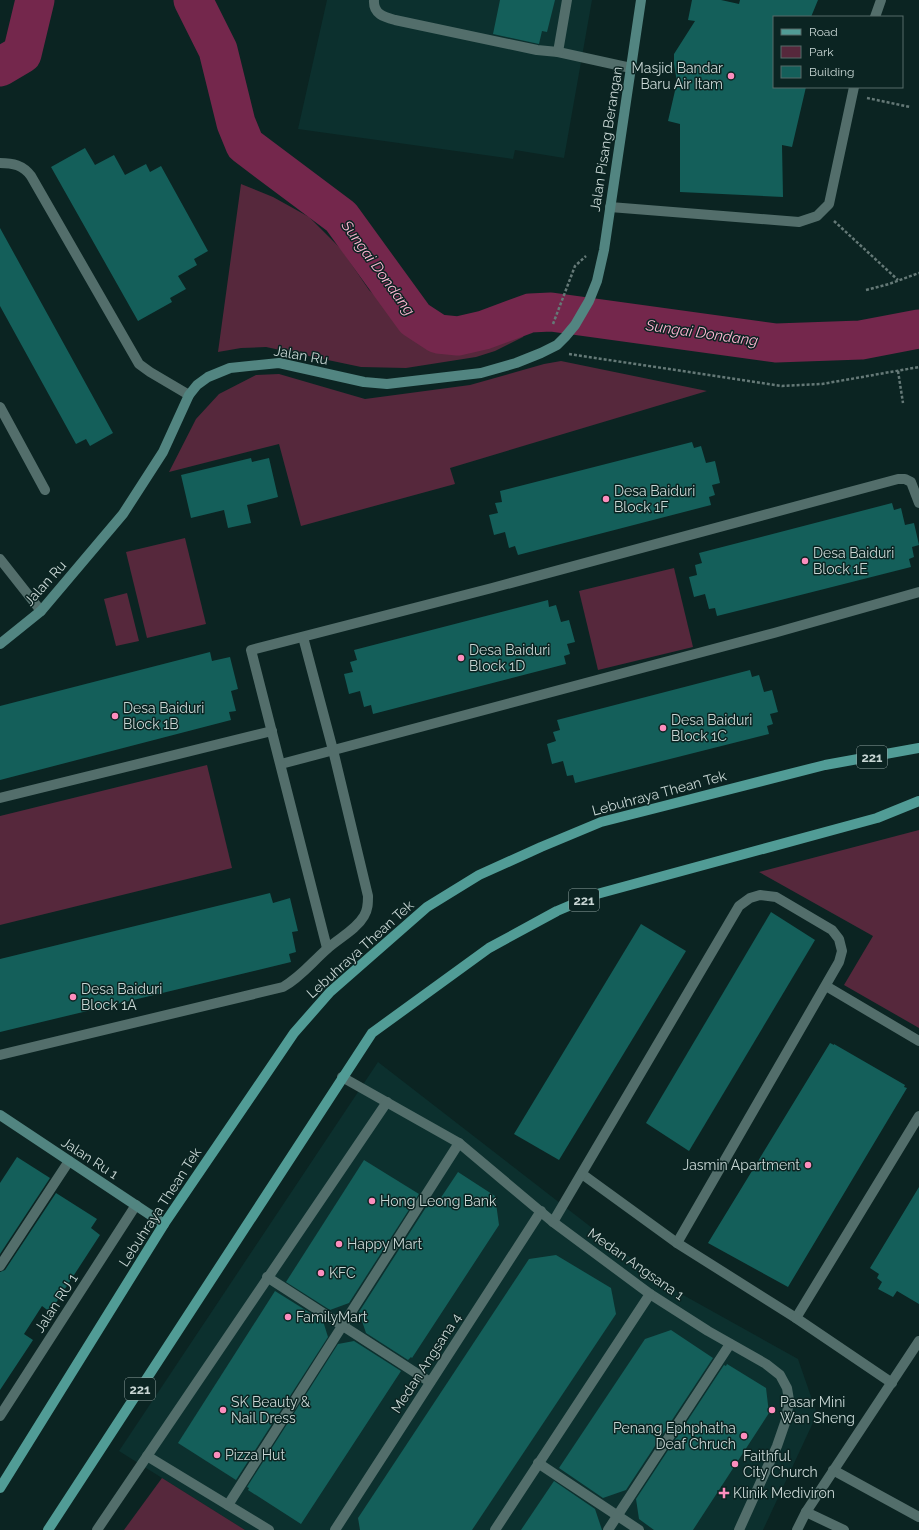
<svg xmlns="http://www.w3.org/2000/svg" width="919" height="1530" font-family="Raleway,sans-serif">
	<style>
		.built { fill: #0c302e }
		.green { fill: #56283c }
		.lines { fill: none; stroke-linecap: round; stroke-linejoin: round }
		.river { stroke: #74274c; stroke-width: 39 }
		.building { fill: #145f5a }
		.path { stroke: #657977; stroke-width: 2.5; stroke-dasharray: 3 2; stroke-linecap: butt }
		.lane { stroke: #536e6b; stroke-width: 10 }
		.street { stroke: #536e6b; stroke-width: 10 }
		.secondary { stroke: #528581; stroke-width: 10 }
		.primary { stroke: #519c96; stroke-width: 10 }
		.poi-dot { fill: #fd8ebe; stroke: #0b2422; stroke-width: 1.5 }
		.labels { text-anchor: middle; stroke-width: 3; stroke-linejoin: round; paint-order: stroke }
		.shield { fill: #0b2422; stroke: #8fa19f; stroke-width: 1 }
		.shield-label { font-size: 13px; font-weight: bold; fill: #c8d6d4 }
		.poi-label { font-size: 14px; fill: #c8d6d4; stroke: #0b2422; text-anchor: start }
		.street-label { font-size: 14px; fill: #c8d6d4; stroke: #0b2422 }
		.water-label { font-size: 15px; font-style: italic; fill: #fbb5d1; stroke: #0b2422 }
	</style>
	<rect width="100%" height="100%" fill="#0b2422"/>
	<!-- built -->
	<g class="built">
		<path d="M327 0H592L564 158 515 150 513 159 298 129Z"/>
		<path d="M378 1062 667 1286 798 1359 817 1414 763 1530H245L119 1451Z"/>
	</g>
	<!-- green -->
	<g class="green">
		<path d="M241 184 273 197 309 217 341 249 369 290 401 319 422 341 440 349 482 338 531 318 523 337 495 351 476 357 406 368 361 367 266 347 241 348 218 352Z"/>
		<path d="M561 361 707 391 450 468 455 484 301 526 279 444 169 472 196 419 219 394 256 375 279 374 365 399 470 385 544 364Z"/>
		<path d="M185 538 206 624 147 638 126 552Z"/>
		<path d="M674 568 693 647 598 670 579 591Z"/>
		<path d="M127 593 139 641 116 646 104 599Z"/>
		<path d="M207 765 232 868 0 925V816Z"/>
		<path d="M919 830V1028L844 985 873 936 759 872Z"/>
		<path d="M162 1478 245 1530H124Z"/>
	</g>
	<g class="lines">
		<!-- river -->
		<g class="river">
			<path d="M193 0 218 50 236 123 245 145 341 217 415 319 438 334 458 336 484 330 530 313 551 312 776 343 861 340 919 329"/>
			<path d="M0 67 22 54 35 0"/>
		</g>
	</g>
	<!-- building -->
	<g class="building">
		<path d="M500 0H555L547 32 542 31 539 44 493 34Z"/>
		<path d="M692 0H721L739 4 740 0H818L811 17H774V87H806L792 147 782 145 783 197 680 192V124L668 121 677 82 674 64V54L695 21 688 20Z"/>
		<path d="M85 148 95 165 114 155 125 175 146 164 150 172 161 166 208 251 194 259 197 265 178 276 186 289 170 298 172 302 138 321 51 167Z"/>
		<path d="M0 228 113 433 90 446 86 439 76 444 0 306Z"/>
		<path d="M692 442 694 448 701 446 706 463 715 461 720 483 712 485 715 495 709 497 711 505 518 555 515 546 509 548 505 532 494 535 489 515 498 513 495 503 502 502 500 491Z"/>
		<path d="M251 458 252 462 269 458 278 497 247 505 251 523 228 528 224 510 191 518 181 475Z"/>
		<path d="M892 503 894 510 901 508 905 525 914 523 919 545 912 547 914 557 909 559 911 567 717 616 715 608 709 609 705 594 694 597 689 577 697 575 695 565 702 563 699 553Z"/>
		<path d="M548 600 549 607 556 605 561 622 569 620 575 642 567 644 570 654 564 656 566 664 373 714 371 705 364 707 360 691 349 694 344 674 353 672 350 662 357 660 354 650Z"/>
		<path d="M210 652 212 661 230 657 238 689 231 691 236 711 229 712 231 720 0 780V706Z"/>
		<path d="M750 670 752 677 759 675 764 692 772 690 778 712 770 714 773 724 767 726 769 734 575 783 573 775 567 776 563 761 552 764 547 744 556 741 553 732 560 730 557 720Z"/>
		<path d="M270 893 273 903 290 898 298 931 292 932 296 952 289 954 291 962 0 1032V959Z"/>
		<path d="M771 912 815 940 689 1151 646 1123Z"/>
		<path d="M641 924 686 951 559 1160 514 1134Z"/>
		<path d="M830 1043 834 1045V1044L905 1085 904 1087 907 1088 788 1287 708 1243Z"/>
		<path d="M17 1157 50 1178 0 1254V1183Z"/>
		<path d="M364 1160 419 1194 349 1303 330 1310 286 1282Z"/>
		<path d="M458 1172 495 1196 499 1225 412 1358 411 1357 408 1360 366 1333 359 1312 430 1201 436 1205Z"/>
		<path d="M919 1187V1304L897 1291 893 1297 878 1289 882 1282 877 1278 879 1274 870 1268Z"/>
		<path d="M56 1193 97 1219 91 1228 100 1235 50 1312 42 1306 24 1334 33 1340 0 1390V1272L5 1270Z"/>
		<path d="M556 1255 611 1288 616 1314 472 1530H360L358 1518 529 1259Z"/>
		<path d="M275 1291 323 1321 328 1337 236 1480 178 1443Z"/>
		<path d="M671 1330 713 1358 626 1490 603 1498 559 1468 645 1339Z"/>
		<path d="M354 1341 401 1371 301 1524 248 1490 249 1488 247 1487 338 1344Z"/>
		<path d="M727 1364 766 1388 769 1413 693 1530H654L639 1519 636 1499 724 1365 726 1366Z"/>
		<path d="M554 1481 595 1509 602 1530H521Z"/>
	</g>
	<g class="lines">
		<!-- path -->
		<g class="path">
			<path d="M867 98 910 107"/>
			<path d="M834 221 898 280"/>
			<path d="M866 290 889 284 919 273"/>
			<path d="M553 324 575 266 586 256"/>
			<path d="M569 354 782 386 822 384 919 367"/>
			<path d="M898 371 903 403"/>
		</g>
		<!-- lane -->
		<g class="lane">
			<path d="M374 0C373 14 384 17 395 20L537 50 558 52 631 68"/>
			<path d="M875 17 881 0"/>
			<path d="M558 52 567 0"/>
			<path d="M0 163C13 163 23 165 31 176L139 364 150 372 189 395"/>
			<path d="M610 207 799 222 817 216 829 204 854 87"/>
			<path d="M0 407 45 490"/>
			<path d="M281 764 774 633 919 592"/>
			<path d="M0 798 272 731"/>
			<path d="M327 948 251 650 492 588 898 479H905L911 482 919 503"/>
			<path d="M826 986 919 1041"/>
			<path d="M0 1055 283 987C301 977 312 962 327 949 339 938 356 930 364 916 368 910 368 903 368 896L333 750 303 637"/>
			<path d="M582 1174 677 1243 796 1318 892 1383"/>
			<path d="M553 1222 739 906 750 898 760 895 776 897 832 930 839 939 842 951 839 962 677 1243"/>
			<path d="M0 1266 69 1161"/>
			<path d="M267 1277 430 1382"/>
			<path d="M796 1318 919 1116"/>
			<path d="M538 1463 639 1530"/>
			<path d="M833 1470 919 1517"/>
			<path d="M228 1505 459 1143"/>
			<path d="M806 1512 844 1530"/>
			<path d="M608 1530 730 1344"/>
			<path d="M797 1530 806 1512 919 1341"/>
		</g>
		<!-- street -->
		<g class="street">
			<path d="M0 559 41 611"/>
			<path d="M342 1077 459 1143 553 1222 650 1294 708 1331 766 1364 780 1375 787 1388 789 1400 786 1420 777 1446 739 1530"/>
			<path d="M0 1416 136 1205"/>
			<path d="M147 1456 269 1530"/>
			<path d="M97 1530 387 1102"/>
			<path d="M335 1530 541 1211"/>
			<path d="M495 1530 650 1294"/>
		</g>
		<!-- secondary -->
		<g class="secondary">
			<path d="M0 644 41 611 123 514 163 452 189 395 197 385 208 377 230 368 279 363 364 382 387 384 481 373 516 363 541 353 557 345 565 337 575 325 589 301 597 281 604 250 641 0"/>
			<path d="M0 1115 164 1224"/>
		</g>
		<!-- primary -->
		<g class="primary">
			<path d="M0 1488 164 1224 294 1033 330 992 427 907 479 875 541 847 601 822 825 765 919 748"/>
			<path d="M48 1530 372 1033 489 948 557 911 597 894 877 818 919 801"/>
		</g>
	</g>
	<!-- markers -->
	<g class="poi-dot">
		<circle cx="731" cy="76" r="4"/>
		<circle cx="606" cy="499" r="4"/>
		<circle cx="805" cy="561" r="4"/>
		<circle cx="461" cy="658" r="4"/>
		<circle cx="115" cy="716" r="4"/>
		<circle cx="663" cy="728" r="4"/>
		<circle cx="73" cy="997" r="4"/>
		<circle cx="808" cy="1165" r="4"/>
		<circle cx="372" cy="1201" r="4"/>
		<circle cx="339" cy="1244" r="4"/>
		<circle cx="321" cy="1273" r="4"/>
		<circle cx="288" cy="1317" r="4"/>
		<circle cx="223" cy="1410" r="4"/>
		<circle cx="772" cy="1410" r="4"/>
		<circle cx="744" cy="1436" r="4"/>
		<circle cx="217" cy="1455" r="4"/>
		<circle cx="735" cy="1464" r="4"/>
		<path d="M722 1487h4v4h4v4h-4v4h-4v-4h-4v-4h4z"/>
	</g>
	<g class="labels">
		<!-- shield labels -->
		<g class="shield">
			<rect x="857" y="746" width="30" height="22" rx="3"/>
			<rect x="569" y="889" width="30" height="22" rx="3"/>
			<rect x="125" y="1378" width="30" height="22" rx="3"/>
		</g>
		<g class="shield-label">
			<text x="872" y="762">221</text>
			<text x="584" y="905">221</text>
			<text x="140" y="1394">221</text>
		</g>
		<!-- poi labels -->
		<g class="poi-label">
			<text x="723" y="73" text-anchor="end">Masjid Bandar<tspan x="723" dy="16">Baru Air Itam</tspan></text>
			<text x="614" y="496">Desa Baiduri<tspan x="614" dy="16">Block 1F</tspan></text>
			<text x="813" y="558">Desa Baiduri<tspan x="813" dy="16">Block 1E</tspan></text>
			<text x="469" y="655">Desa Baiduri<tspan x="469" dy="16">Block 1D</tspan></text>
			<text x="123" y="713">Desa Baiduri<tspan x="123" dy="16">Block 1B</tspan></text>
			<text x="671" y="725">Desa Baiduri<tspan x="671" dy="16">Block 1C</tspan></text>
			<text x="81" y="994">Desa Baiduri<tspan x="81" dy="16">Block 1A</tspan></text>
			<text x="800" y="1170" text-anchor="end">Jasmin Apartment</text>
			<text x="380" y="1206">Hong Leong Bank</text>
			<text x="347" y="1249">Happy Mart</text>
			<text x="329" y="1278">KFC</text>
			<text x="296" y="1322">FamilyMart</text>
			<text x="231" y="1407">SK Beauty &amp;<tspan x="231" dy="16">Nail Dress</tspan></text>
			<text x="780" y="1407">Pasar Mini<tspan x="780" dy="16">Wan Sheng</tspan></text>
			<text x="736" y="1433" text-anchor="end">Penang Ephphatha<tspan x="736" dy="16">Deaf Chruch</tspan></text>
			<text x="225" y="1460">Pizza Hut</text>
			<text x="743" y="1461">Faithful<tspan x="743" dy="16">City Church</tspan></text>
			<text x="733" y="1498">Klinik Mediviron</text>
		</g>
		<!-- street labels -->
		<g class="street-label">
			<text transform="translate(606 139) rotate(-81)" y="5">Jalan Pisang Berangan</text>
			<text transform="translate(301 355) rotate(10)" y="5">Jalan Ru</text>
			<text transform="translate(45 583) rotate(-48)" y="5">Jalan Ru</text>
			<text transform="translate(659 793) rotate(-15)" y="5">Lebuhraya Thean Tek</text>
			<text transform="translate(360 949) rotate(-42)" y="5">Lebuhraya Thean Tek</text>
			<text transform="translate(90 1158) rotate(33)" y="5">Jalan Ru 1</text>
			<text transform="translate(160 1207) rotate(-57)" y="5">Lebuhraya Thean Tek</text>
			<text transform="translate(636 1264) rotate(35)" y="5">Medan Angsana 1</text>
			<text transform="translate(56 1303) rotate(-57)" y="5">Jalan RU 1</text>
			<text transform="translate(426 1363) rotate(-57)" y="5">Medan Angsana 4</text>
		</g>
		<!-- water labels -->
		<g class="water-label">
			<text transform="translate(378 268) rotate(54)" y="5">Sungai Dondang</text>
			<text transform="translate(702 333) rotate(8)" y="5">Sungai Dondang</text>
		</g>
	</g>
	<!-- legend -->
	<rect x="773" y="16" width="130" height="72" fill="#0b2422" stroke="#576b69"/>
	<rect x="781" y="29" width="20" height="6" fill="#519c96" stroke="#576b69"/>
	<text x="809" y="36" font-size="12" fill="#c8d6d4">Road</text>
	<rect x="781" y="46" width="20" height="12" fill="#56283c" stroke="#576b69"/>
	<text x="809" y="56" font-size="12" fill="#c8d6d4">Park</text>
	<rect x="781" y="66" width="20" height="12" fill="#145f5a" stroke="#576b69"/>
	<text x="809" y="76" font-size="12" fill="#c8d6d4">Building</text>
</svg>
